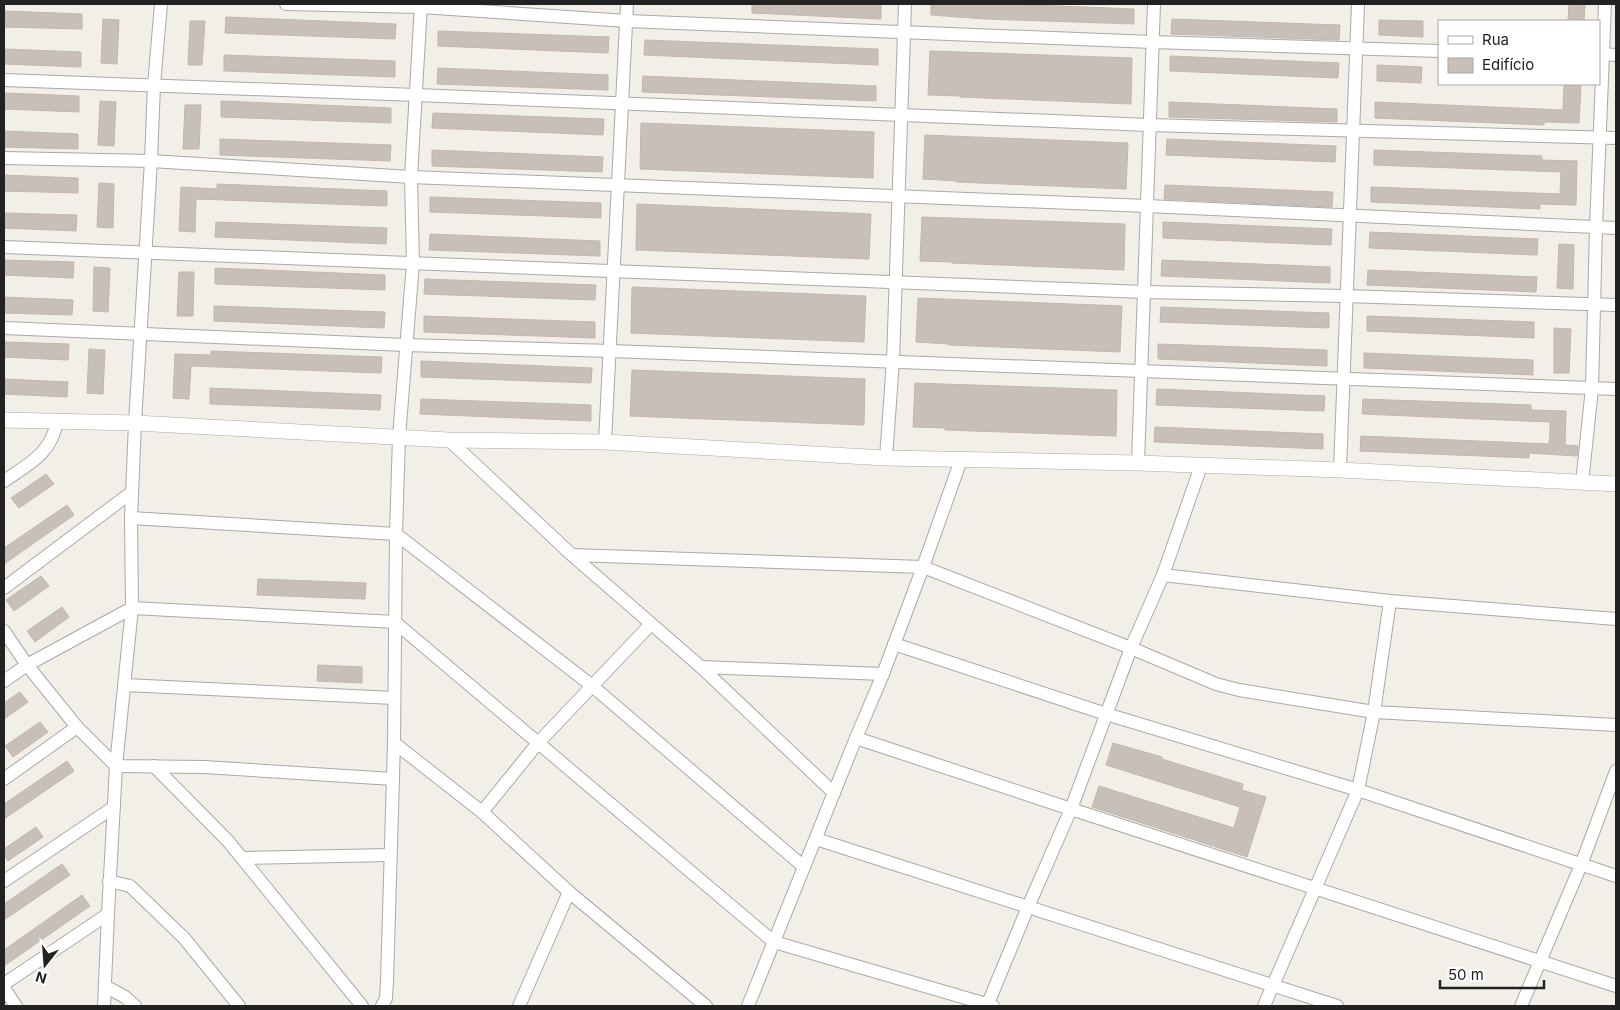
<svg xmlns="http://www.w3.org/2000/svg" width="1620" height="1010" font-family="Inter,sans-serif">
	<style>
		.building { fill: #c7bfb8; stroke: #c4b6ab }
		.lines { fill: none; stroke-linecap: round; stroke-linejoin: round }
		.minor-casing { stroke: #a9a9a9; stroke-width: 14 }
		.tertiary-casing { stroke: #a9a9a9; stroke-width: 16 }
		.minor { stroke: #fff; stroke-width: 12 }
		.tertiary { stroke: #fff; stroke-width: 15 }
	</style>
	<rect width="100%" height="100%" fill="#f2efe9"/>
	<!-- building -->
	<g class="building">
		<path d="M752 4H881V19L752 13Z"/>
		<path d="M931 4H1008L1134 9V24L985 19 931 15Z"/>
		<path d="M1569 4H1585L1584 21H1568Z"/>
		<path d="M4 11 82 14V29L4 27Z"/>
		<path d="M226 17 396 24 395 39 225 33Z"/>
		<path d="M103 19 119 20 117 64 101 63Z"/>
		<path d="M1172 19 1340 25 1339 40 1171 34Z"/>
		<path d="M1379 20 1423 21V37L1379 35Z"/>
		<path d="M190 21H205L202 65H188Z"/>
		<path d="M438 31 609 37 608 53 438 46Z"/>
		<path d="M645 40 878 49V65L644 55Z"/>
		<path d="M4 49 81 52V67L4 64Z"/>
		<path d="M930 51 1132 58 1131 104 960 97V96L928 95Z"/>
		<path d="M224 55 395 61V77L224 71Z"/>
		<path d="M1170 56 1339 63 1338 78 1170 71Z"/>
		<path d="M1377 65 1422 67 1421 83 1377 81Z"/>
		<path d="M438 68 608 75V90L437 84Z"/>
		<path d="M643 76 876 86V101L642 92Z"/>
		<path d="M1564 84H1581L1579 123 1544 122V125L1375 118V102L1563 110Z"/>
		<path d="M4 93 79 96V112L4 109Z"/>
		<path d="M100 101 116 102 114 146 98 145Z"/>
		<path d="M221 101 391 108V123L221 117Z"/>
		<path d="M1169 102 1337 109V122L1169 117Z"/>
		<path d="M185 105H201L199 149H183Z"/>
		<path d="M433 113 604 119 603 135 432 128Z"/>
		<path d="M641 123 874 132 873 178 640 169Z"/>
		<path d="M4 131 78 134V149L4 147Z"/>
		<path d="M925 135 1128 143 1126 189 956 182V181L923 179Z"/>
		<path d="M220 139 391 145 390 161 220 155Z"/>
		<path d="M1167 139 1336 146 1335 162 1166 155Z"/>
		<path d="M432 150 603 157 602 172 432 166Z"/>
		<path d="M1374 150 1542 156V160L1577 161 1576 205 1540 204V209L1371 202V187L1560 194 1561 172 1374 165Z"/>
		<path d="M4 175 78 178V193L4 191Z"/>
		<path d="M99 183 114 184 113 228 97 227Z"/>
		<path d="M217 184 387 191V206L196 199 195 232 179 231 181 187 217 189Z"/>
		<path d="M1165 185 1333 192 1332 207 1164 199Z"/>
		<path d="M430 197 601 203V218L430 212Z"/>
		<path d="M637 204 871 214 869 259 636 250Z"/>
		<path d="M4 213 77 215 76 231 4 228Z"/>
		<path d="M922 217 1125 224 1124 270 952 263V262L920 261Z"/>
		<path d="M216 222 387 228 386 244 215 237Z"/>
		<path d="M1163 222 1332 229 1331 245 1163 238Z"/>
		<path d="M1370 232 1538 239 1537 255 1369 248Z"/>
		<path d="M430 234 600 241V256L429 250Z"/>
		<path d="M1559 244 1574 245 1573 289 1557 288Z"/>
		<path d="M4 260 74 262 73 278 4 275Z"/>
		<path d="M1162 260 1330 267V283L1161 276Z"/>
		<path d="M94 267 110 268 108 312 93 311Z"/>
		<path d="M215 268 385 275V290L215 284Z"/>
		<path d="M1368 270 1537 277 1536 292 1367 285Z"/>
		<path d="M179 272H194L193 316H177Z"/>
		<path d="M425 279 596 285 595 300 424 294Z"/>
		<path d="M632 287 866 296 864 342 631 333Z"/>
		<path d="M4 297 73 300 72 315 4 313Z"/>
		<path d="M918 298 1122 306 1120 352 949 345V344L916 342Z"/>
		<path d="M214 306 385 312 384 328 214 321Z"/>
		<path d="M1161 307 1329 313V328L1160 322Z"/>
		<path d="M424 316 595 322V338L424 332Z"/>
		<path d="M1367 316 1534 322V338L1367 331Z"/>
		<path d="M1554 328 1571 329 1569 373H1554Z"/>
		<path d="M4 342 69 344 68 360 4 357Z"/>
		<path d="M1158 344 1327 350V366L1158 359Z"/>
		<path d="M89 349 105 350 103 394 87 393Z"/>
		<path d="M211 351 382 357 381 373 191 366 189 399 173 398 175 354 211 355Z"/>
		<path d="M1364 353 1533 360V375L1364 368Z"/>
		<path d="M421 361 592 368 591 383 421 377Z"/>
		<path d="M632 370 865 379 864 425 630 416Z"/>
		<path d="M4 379 68 382 67 397 4 394Z"/>
		<path d="M915 383 1117 390 1116 436 945 430V428L913 427Z"/>
		<path d="M210 388 381 395 380 410 210 404Z"/>
		<path d="M1157 389 1325 396 1324 411 1156 405Z"/>
		<path d="M421 399 591 405V421L420 414Z"/>
		<path d="M1363 399 1531 405V410L1566 411 1565 445 1578 446 1577 456 1529 453V458L1360 451 1361 436 1549 444 1550 432V422L1362 414Z"/>
		<path d="M1155 427 1323 434V449L1154 442Z"/>
		<path d="M46 474 54 484 19 508 11 498Z"/>
		<path d="M67 505 74 515 4 564V548Z"/>
		<path d="M41 576 49 586 14 611 6 600Z"/>
		<path d="M258 579 366 583 365 599 257 595Z"/>
		<path d="M62 607 69 617 35 642 27 631Z"/>
		<path d="M318 665 362 667V683L317 681Z"/>
		<path d="M20 692 28 702 4 719V703Z"/>
		<path d="M40 722 48 732 13 757 5 746Z"/>
		<path d="M1113 743 1162 757V759L1243 784 1242 790 1266 797 1247 857 1092 807 1099 786 1234 828 1240 807 1106 765Z"/>
		<path d="M67 761 74 771 4 819V804Z"/>
		<path d="M36 827 43 837 8 861 4 855V849Z"/>
		<path d="M62 864 70 875 4 920V904Z"/>
		<path d="M82 895 90 906 4 966V950Z"/>
	</g>
	<g class="lines">
		<defs>
			<g id="minor">
				<path d="M286 4 421 7 627 21 1152 42 1439 51"/>
				<path d="M1599 54 1616 55"/>
				<path d="M4 80 416 95 1149 125 1616 138"/>
				<path d="M4 158 151 161 411 177 1147 206 1616 228"/>
				<path d="M4 247 1144 292 1346 296 1616 305"/>
				<path d="M4 328 405 345 611 351 1616 389"/>
				<path d="M449 440 572 555 701 667 834 793"/>
				<path d="M605 442 627 4"/>
				<path d="M886 458 893 361 905 4"/>
				<path d="M1138 463 1154 4"/>
				<path d="M1340 470 1358 4"/>
				<path d="M4 481C29 464 52 453 57 421"/>
				<path d="M1582 483 1592 388 1596 227 1605 4"/>
				<path d="M131 518 396 534 591 685 804 867"/>
				<path d="M572 555 923 567 1131 648 1216 684 1239 690 1374 712 1616 725"/>
				<path d="M1163 575 1390 601 1616 619"/>
				<path d="M4 588 132 492"/>
				<path d="M4 631 27 665 77 727 116 766 204 767 393 779"/>
				<path d="M894 644 1106 714 1358 790 1616 876"/>
				<path d="M701 667 883 674"/>
				<path d="M4 681 27 665 132 608 395 622 774 942 993 1006"/>
				<path d="M125 685 394 698"/>
				<path d="M856 738 1071 809 1616 986"/>
				<path d="M394 743 482 812 569 892 706 1006"/>
				<path d="M154 766 228 841 362 1006"/>
				<path d="M4 779 77 727"/>
				<path d="M482 812 538 743 651 624"/>
				<path d="M816 839 1337 1006"/>
				<path d="M242 858 390 855"/>
				<path d="M4 881 114 807"/>
				<path d="M109 881 130 886 184 938 239 1006"/>
				<path d="M4 984 108 914"/>
				<path d="M105 986 125 997 135 1006"/>
				<path d="M4 988 16 1006"/>
				<path d="M104 1006 108 914 116 766 132 608 131 518 135 423 151 161 154 85 161 4"/>
				<path d="M382 1006 386 998 387 981 394 743 396 534 399 437 413 263 411 177 421 4"/>
				<path d="M519 1006 569 892"/>
				<path d="M748 1006 856 738 883 674 923 567 961 460"/>
				<path d="M987 1006 1028 907 1071 809 1131 648 1163 575 1201 466"/>
				<path d="M1264 1006 1358 790 1374 712 1390 601"/>
				<path d="M1521 1006 1581 865 1616 771"/>
			</g>
			<path id="tertiary" d="M4 420 135 423 449 440 605 442 886 458 1138 463 1340 470 1616 484"/>
		</defs>
		<!-- minor casing -->
		<use href="#minor" class="minor-casing"/>
		<!-- tertiary casing -->
		<use href="#tertiary" class="tertiary-casing"/>
		<!-- minor -->
		<use href="#minor" class="minor"/>
		<!-- tertiary -->
		<use href="#tertiary" class="tertiary"/>
	</g>
	<!-- border -->
	<rect width="1620" height="1010" fill="none" stroke="#222222" stroke-width="10"/>
	<!-- legend -->
	<rect x="1438" y="20" width="162" height="65" fill="#ffffff" stroke="#a7a7a7"/>
	<rect x="1448" y="36" width="25" height="8" fill="#ffffff" stroke="#a7a7a7"/>
	<text x="1482" y="45" font-size="15" fill="#222222">Rua</text>
	<rect x="1448" y="58" width="25" height="15" fill="#c7bfb8" stroke="#a7a7a7"/>
	<text x="1482" y="70" font-size="15" fill="#222222">Edifício</text>
	<!-- north arrow -->
	<g transform="translate(45 965) rotate(197)" stroke="#ffffff" stroke-width="4" paint-order="stroke">
	<path d="M0-4L9 19L0 12L-9 19Z" fill="#222222"/>
	<text y="-8" font-size="14" font-weight="bold" text-anchor="middle" fill="#222222">N</text>
	</g>
	<!-- scale -->
	<path d="M1440 980v8h104v-8" fill="none" stroke="#222222" stroke-width="2.5"/>
	<text x="1448" y="980" font-size="15" fill="#222222" stroke="#ffffff" stroke-width="4" paint-order="stroke">50 m</text>
</svg>
